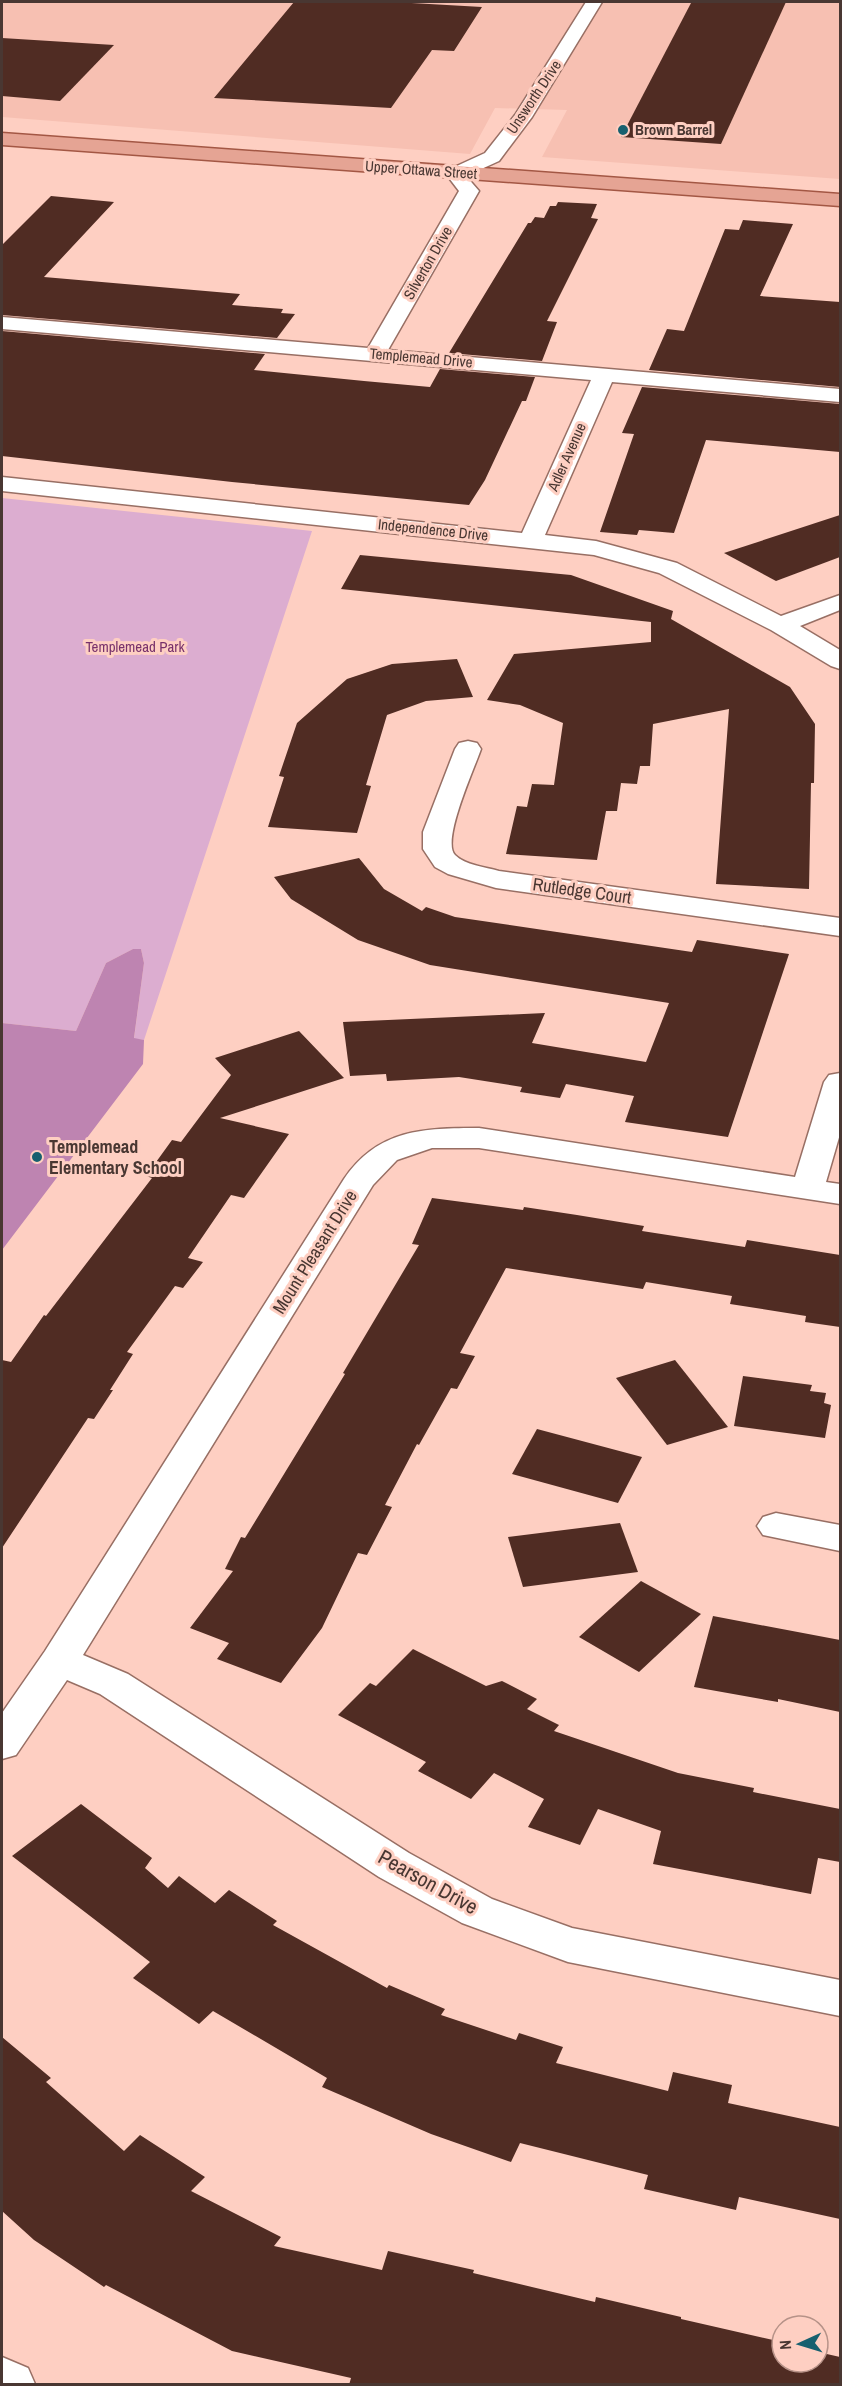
<svg xmlns="http://www.w3.org/2000/svg" width="842" height="2386" font-family="'Archivo Narrow',sans-serif">
	<style>
		.built { fill: #f7c0b2 }
		.green { fill: #dcadd0 }
		.forest { fill: #be84b1 }
		.building { fill: #502c23 }
		.lines { fill: none; stroke-linecap: round; stroke-linejoin: round }
		.minor-casing { stroke: #986f64; stroke-width: 3 }
		.major-casing { stroke: #a35744; stroke-width: 3 }
		.minor { fill: #fff; fill-rule: evenodd }
		.major { fill: #e5a494; fill-rule: evenodd }
		.poi-dot { fill: #17606f; stroke: #fecfc2; stroke-width: 2 }
		.labels { text-anchor: middle; stroke-width: 6; stroke-linejoin: round; paint-order: stroke }
		.far-street-label { font-size: 15px; fill: #493732; stroke: #fecfc2 }
		.far-poi-label { font-size: 15px; font-weight: bold; fill: #493732; stroke: #fecfc2; text-anchor: start }
		.far-park-label { font-size: 15px; fill: #78316b; stroke: #fecfc2 }
		.street-label { font-size: 18px; fill: #493732; stroke: #fecfc2 }
		.poi-label { font-size: 18px; font-weight: bold; fill: #493732; stroke: #fecfc2; text-anchor: start }
		.near-street-label { font-size: 21px; fill: #493732; stroke: #fecfc2 }
	</style>
	<rect width="100%" height="100%" fill="#fecfc2"/>
	<!-- built -->
	<path class="built" d="M2 2H840V179L542 157 567 110 495 108 470 154 2 117Z"/>
	<!-- green -->
	<path class="green" d="M2 498 312 531 144 1040 134 1039 144 963 141 949H133L106 963 76 1031 2 1023Z"/>
	<!-- forest -->
	<path class="forest" d="M133 949H141L144 963 134 1038 144 1040 143 1064 2 1250V1023L76 1031 106 963Z"/>
	<!-- building -->
	<g class="building">
		<path d="M294 2H394L482 7 454 51 432 50 391 108 214 98Z"/>
		<path d="M697 2H786L721 144 621 137 691 3Z"/>
		<path d="M2 38 114 45 60 101 2 96Z"/>
		<path d="M51 196 114 202 44 277 240 294 232 305 283 309 281 313 295 314 277 338 2 315V245Z"/>
		<path d="M558 202 597 204 591 218 598 219 547 321 557 322 542 361 449 353 528 223H531L535 217 544 218 550 206H556Z"/>
		<path d="M743 220 793 224 760 296 840 302V387L649 370 667 329 684 331 725 229 739 230Z"/>
		<path d="M2 331 265 354 254 370 364 381 430 387 440 369 535 377 526 401H522L485 480 469 505 232 482 2 456Z"/>
		<path d="M642 387 840 404V452L706 440 674 533 639 530 637 535 600 532 634 434 622 433Z"/>
		<path d="M840 515V557L776 581 724 553Z"/>
		<path d="M360 555 571 575 673 611 671 619 790 687 815 724 814 783H811L809 889 716 884 729 709 653 724 650 766H640L637 784 621 783 617 811H606L597 860 506 854 517 806 527 807 532 784 554 785 563 723 520 705 487 700 514 654 651 642V622L341 589Z"/>
		<path d="M457 659 473 697 426 701 387 715 366 785 371 786 357 833 268 827 284 777 279 776 297 723 347 679 392 664Z"/>
		<path d="M359 858 384 889 422 911 426 907 455 917 692 952 697 940 789 954 728 1137 625 1122 634 1096 566 1084 560 1098 520 1092 522 1087 459 1077 387 1081 386 1074 350 1076 343 1022 545 1013 532 1043 646 1062 669 1003 430 965 358 940 291 899 274 877Z"/>
		<path d="M299 1031 344 1078 220 1118 289 1134 244 1198 231 1195 188 1258 203 1262 183 1288 175 1286 127 1352 133 1354 110 1390H113L94 1419 88 1418 2 1548V1360L11 1362 44 1315 46 1316 152 1178 146 1176 172 1140 181 1142 231 1075 215 1058Z"/>
		<path d="M432 1198 523 1210 524 1207 577 1215 644 1226 642 1231 745 1247 747 1240 840 1255V1327L805 1322 806 1316 730 1304 732 1296 646 1282 643 1289 506 1268 460 1353 475 1356 457 1389 451 1388 419 1445 417 1444 385 1505 392 1507 367 1555 358 1553 322 1628 281 1683 217 1659 229 1643 190 1628 233 1571 225 1569 241 1537 245 1538 345 1374 343 1373 419 1245 412 1244Z"/>
		<path d="M675 1360 728 1427 667 1445 616 1378Z"/>
		<path d="M743 1376 812 1385 810 1391 826 1393 824 1403 831 1405 825 1438 734 1426Z"/>
		<path d="M537 1429 642 1457 618 1503 512 1474Z"/>
		<path d="M620 1523 638 1572 523 1587 508 1537Z"/>
		<path d="M641 1581 701 1614 639 1672 579 1637Z"/>
		<path d="M713 1616 840 1640V1712L778 1699V1702L694 1687Z"/>
		<path d="M413 1649 486 1686 502 1681 537 1699 527 1709 559 1725 554 1731 678 1773 754 1788 753 1792 840 1809V1862L818 1858 811 1894 653 1864 661 1831 598 1809 580 1845 528 1827 544 1799 494 1773 471 1799 418 1771 426 1762 338 1715 370 1683 376 1686Z"/>
		<path d="M81 1804 152 1858 145 1868 168 1888 179 1876 215 1903 229 1890 277 1921 273 1925 387 1988 389 1985 445 2009 441 2015 516 2040 519 2033 563 2047 556 2063 668 2091 673 2072 732 2085 728 2103 840 2127V2219L739 2197 736 2210 644 2189 648 2175 520 2143 511 2162 431 2134 322 2087 327 2078 213 2011 199 2024 133 1978 150 1962 12 1856Z"/>
		<path d="M2 2037 51 2078 46 2082 124 2151 140 2135 205 2177 191 2191 281 2237 274 2246 382 2270 388 2251 474 2270 473 2273 595 2302 596 2297 681 2317V2319L782 2342V2362H818V2352L840 2357V2385H349L351 2378 232 2351 106 2285 104 2287 34 2240 2 2211Z"/>
	</g>
	<g class="lines">
		<defs>
			<g id="minor">
				<path d="M586 2H602L532 117 499 161 466 176 479 191 388 350 840 389V402L612 382 545 535 596 541 677 563 781 616 840 595V610L800 626 840 650V669L831 666 771 630 659 573 594 555 2 491V477L522 533 591 380 2 329V317L368 348 459 191 446 174 448 170 485 153 515 115Z"/>
				<path d="M468 741 477 743 481 749C475 767 441 841 455 855 465 865 485 867 499 871L840 918V936L496 888 448 874 435 867 423 849V832L455 749 459 743Z"/>
				<path d="M840 1073V1134L826 1182 840 1184V1204L479 1148H432L397 1160 373 1185 83 1655 128 1674 409 1853 492 1899 572 1928 840 1980V2016L568 1962 462 1923 379 1877 100 1694 67 1680 16 1755 2 1759V1713L45 1651 344 1179C378 1129 424 1128 479 1128L795 1177 824 1082 829 1075Z"/>
				<path d="M776 1513 840 1525V1551L763 1535 757 1526 763 1517Z"/>
				<path d="M2 2357 28 2368 35 2384H2Z"/>
			</g>
			<path id="major" d="M2 133 840 194V206L2 145Z"/>
		</defs>
		<!-- minor casing -->
		<use href="#minor" class="minor-casing"/>
		<!-- major casing -->
		<use href="#major" class="major-casing"/>
		<!-- minor -->
		<use href="#minor" class="minor"/>
		<!-- major -->
		<use href="#major" class="major"/>
	</g>
	<!-- markers -->
	<g class="poi-dot">
		<circle cx="623" cy="130" r="6"/>
		<circle cx="37" cy="1157" r="6"/>
	</g>
	<g class="labels">
		<!-- far-street labels -->
		<g class="far-street-label">
			<text transform="translate(534 97) rotate(-56)" y="5">Unsworth Drive</text>
			<text transform="translate(421 170) rotate(4)" y="5">Upper Ottawa Street</text>
			<text transform="translate(428 263) rotate(-60)" y="5">Silverton Drive</text>
			<text transform="translate(421 358) rotate(5)" y="5">Templemead Drive</text>
			<text transform="translate(567 457) rotate(-66)" y="5">Adler Avenue</text>
			<text transform="translate(433 530) rotate(6)" y="5">Independence Drive</text>
		</g>
		<!-- far-poi labels -->
		<g class="far-poi-label">
			<text x="635" y="135">Brown Barrel</text>
		</g>
		<!-- far-park labels -->
		<g class="far-park-label">
			<text x="135" y="652">Templemead Park</text>
		</g>
		<!-- street labels -->
		<g class="street-label">
			<text transform="translate(582 891) rotate(8)" y="6">Rutledge Court</text>
			<text transform="translate(315 1252) rotate(-58)" y="6">Mount Pleasant Drive</text>
		</g>
		<!-- poi labels -->
		<g class="poi-label">
			<text x="49" y="1153">Templemead<tspan x="49" dy="21">Elementary School</tspan></text>
		</g>
		<!-- near-street labels -->
		<g class="near-street-label">
			<text transform="translate(428 1882) rotate(29)" y="7">Pearson Drive</text>
		</g>
	</g>
	<!-- border -->
	<rect width="842" height="2386" fill="none" stroke="#493732" stroke-width="6"/>
	<!-- north arrow -->
	<g transform="translate(800 2344) rotate(266)"><circle r="28" fill="#fecfc2" stroke="#b69288" stroke-width="1.5"/>
	<path d="M0-4.5L10 22L0 15L-10 22Z" fill="#17606f"/>
	<text y="-9" font-size="16" font-weight="bold" text-anchor="middle" fill="#493732">N</text>
	</g>
</svg>
